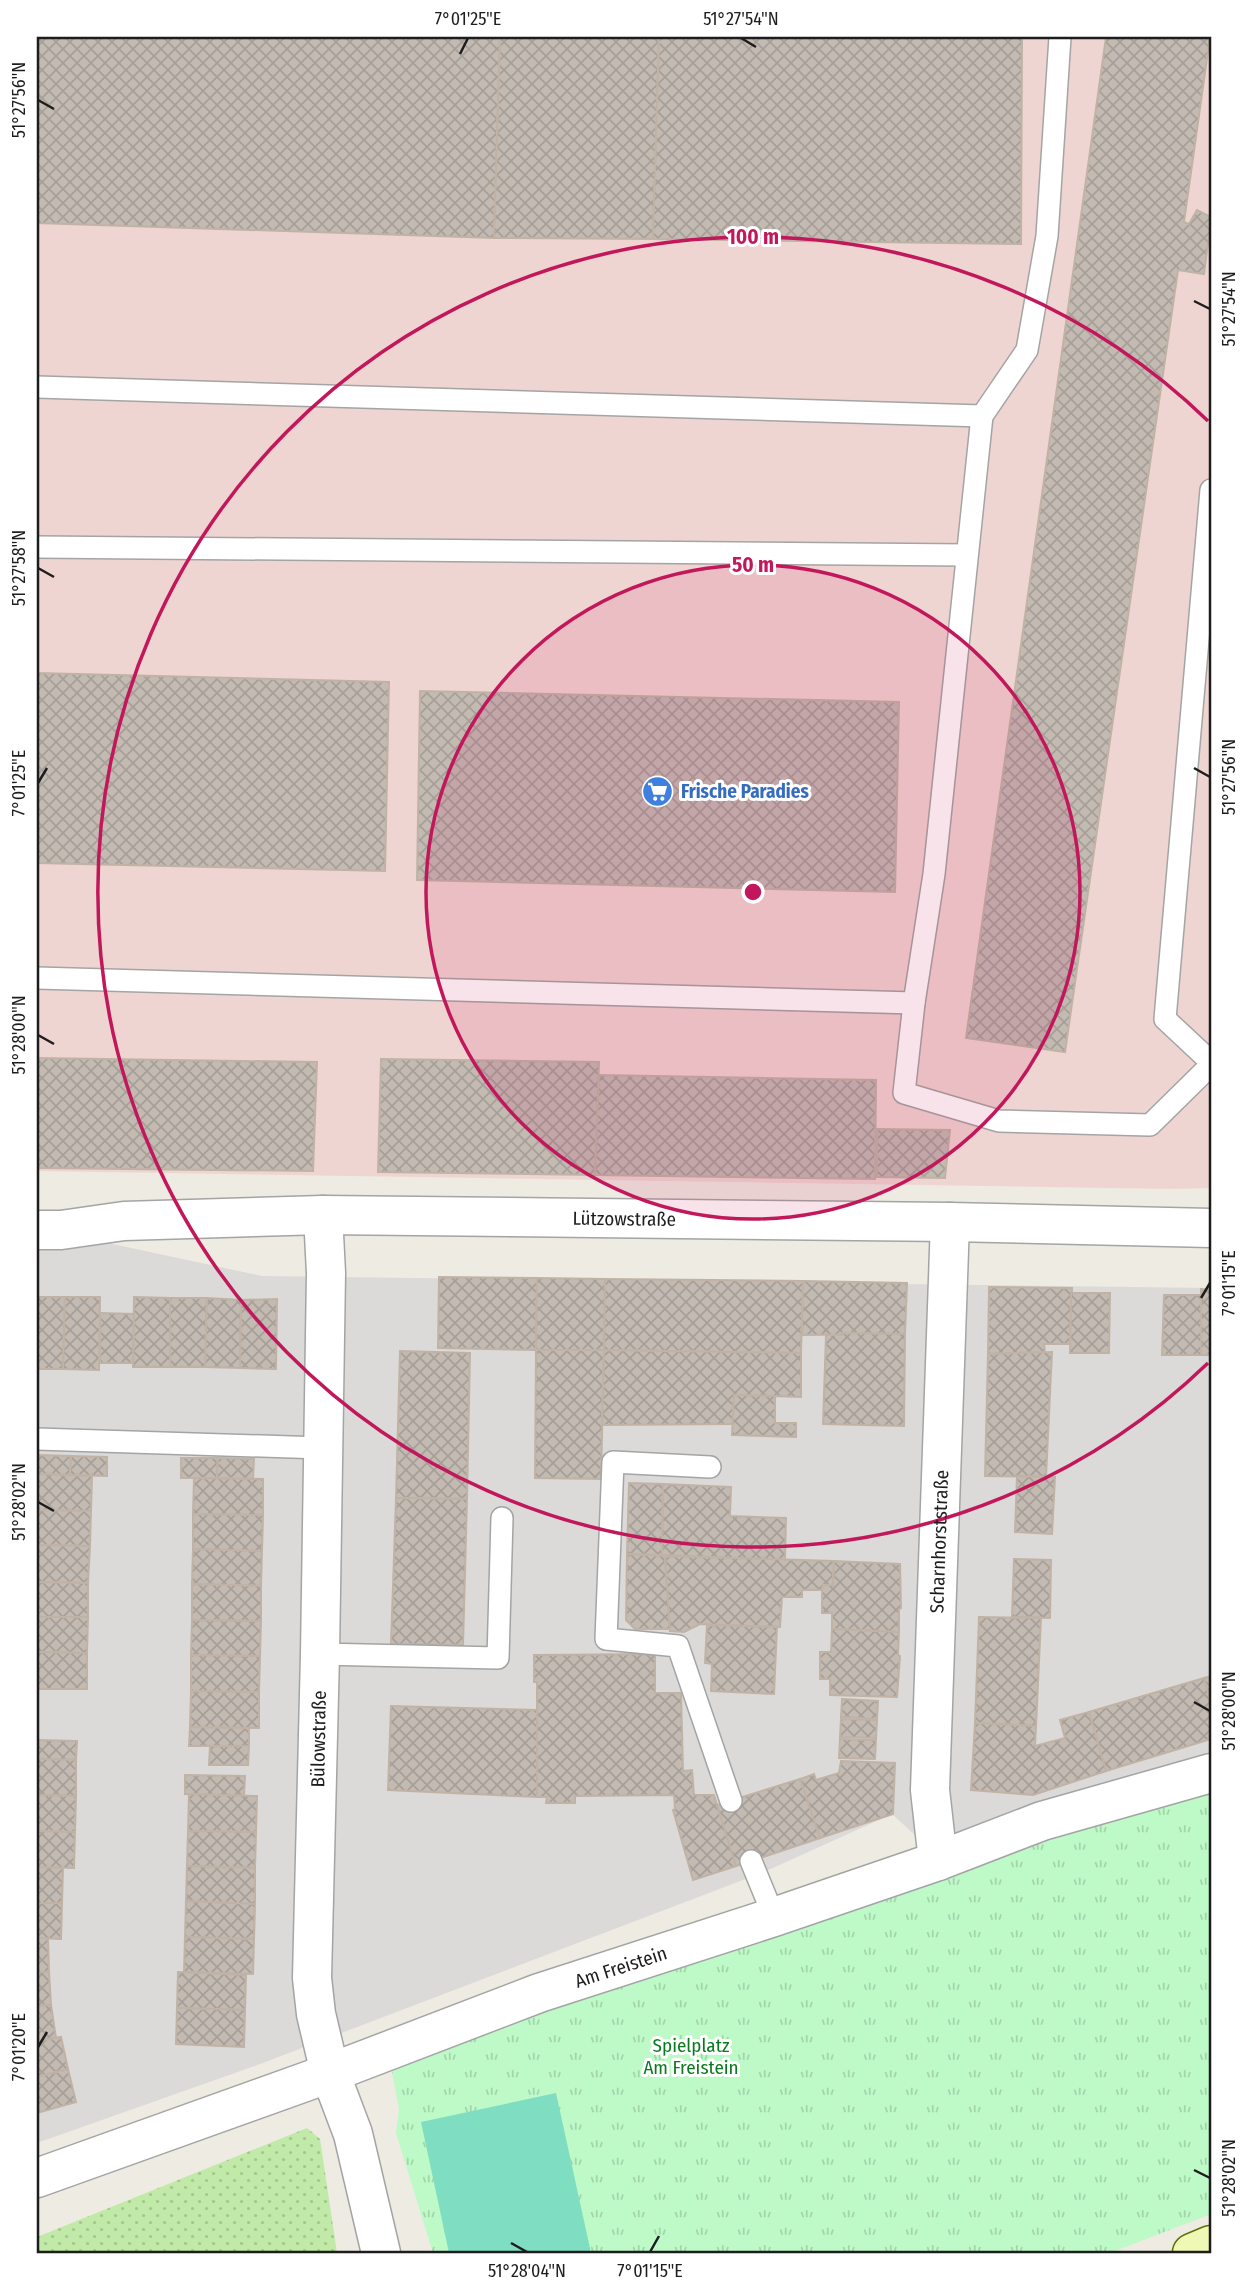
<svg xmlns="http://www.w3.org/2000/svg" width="1248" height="2290" font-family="'Fira Sans Condensed',sans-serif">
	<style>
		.residential { fill: #dbdad9 }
		.commercial { fill: #efd5d1 }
		.park { fill: url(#park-tufts) }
		.garden { fill: url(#garden-dots) }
		.pitch { fill: #7fdec2 }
		.building { fill: url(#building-cross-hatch); stroke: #c0b3a5; stroke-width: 2 }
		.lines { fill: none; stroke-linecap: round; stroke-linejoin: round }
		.service-casing { stroke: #a4a4a4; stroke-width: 24 }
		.minor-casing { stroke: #a4a4a4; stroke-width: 41 }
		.secondary-casing { stroke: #5d7305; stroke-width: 41 }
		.service { stroke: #fff; stroke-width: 21 }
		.minor { stroke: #fff; stroke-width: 38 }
		.secondary { stroke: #eff9b5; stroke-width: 38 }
		.ticks { fill: none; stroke: #1d1d1d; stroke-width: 2.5 }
		.ring { fill: none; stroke: #c2185b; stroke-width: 3.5 }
		.labels { text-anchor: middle; stroke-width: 6; stroke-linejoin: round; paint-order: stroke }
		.shop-label { font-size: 19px; font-weight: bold; fill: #366cbe; stroke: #fff; text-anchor: start }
		.street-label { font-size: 19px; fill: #1d1d1d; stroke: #fff }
		.park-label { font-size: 19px; fill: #0b7a1f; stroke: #fff }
		.centre { fill: #c2185b; stroke: #fff; stroke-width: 3.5 }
		.ring-label { font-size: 21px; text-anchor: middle; font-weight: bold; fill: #c2185b; stroke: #fff; stroke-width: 6; stroke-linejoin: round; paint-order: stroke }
		.neatline { fill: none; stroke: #1d1d1d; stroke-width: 2.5 }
		.ticks-label { font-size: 18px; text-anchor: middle; fill: #1d1d1d }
	</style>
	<defs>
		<pattern id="park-tufts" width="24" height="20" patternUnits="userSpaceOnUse" patternTransform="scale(1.75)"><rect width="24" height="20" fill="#bef9c8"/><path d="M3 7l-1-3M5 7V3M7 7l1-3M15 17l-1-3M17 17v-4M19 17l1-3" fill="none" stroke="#a3d5ab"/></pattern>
		<pattern id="garden-dots" width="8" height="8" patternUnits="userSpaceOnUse" patternTransform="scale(1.75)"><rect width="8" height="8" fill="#c1e9a7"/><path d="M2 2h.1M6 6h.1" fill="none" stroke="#a5c78f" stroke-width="1.8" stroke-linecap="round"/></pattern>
		<pattern id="building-cross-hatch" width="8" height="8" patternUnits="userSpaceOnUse" patternTransform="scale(1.75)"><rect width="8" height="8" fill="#c3bab2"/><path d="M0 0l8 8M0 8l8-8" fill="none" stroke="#a79f99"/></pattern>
	</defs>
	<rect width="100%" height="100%" fill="#eeebe2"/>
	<!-- residential -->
	<path class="residential" d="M37 1233H61L262 1276 1211 1288V1771L939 1857 892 1814 764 1872 260 2064 37 2143Z"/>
	<!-- commercial -->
	<path class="commercial" d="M37 37H1211V1188L1173 1189 37 1171Z"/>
	<!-- park -->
	<path class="park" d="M1211 1779V2214L1110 2253H433L396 2133 399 2109 389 2057Z"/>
	<!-- garden -->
	<path class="garden" d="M307 2128 320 2139 337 2253H37V2237Z"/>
	<!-- pitch -->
	<path class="pitch" d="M556 2093 591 2253H449L421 2122Z"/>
	<!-- building -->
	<g class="building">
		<path d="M37 37H500L494 238 37 223Z"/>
		<path d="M500 37H659L653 239 494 238Z"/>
		<path d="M659 37H1022L1021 244 653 239Z"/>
		<path d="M1106 37H1210L1184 222 1189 224 1197 210 1211 217V234L1208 243 1204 274 1178 270 1065 1052 966 1038Z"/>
		<path d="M37 673 389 682 385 871 37 863Z"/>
		<path d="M420 691 899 702 895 892 417 880Z"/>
		<path d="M37 1058 317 1062 313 1171 37 1168Z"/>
		<path d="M381 1059 599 1062 595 1175 378 1172Z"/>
		<path d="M599 1075 876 1080 875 1179 595 1175Z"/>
		<path d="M877 1129 950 1130 945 1178 877 1177Z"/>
		<path d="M439 1277 537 1278 536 1350 438 1348Z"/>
		<path d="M537 1278 605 1279 604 1350H536Z"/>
		<path d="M605 1279 803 1281 801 1353 604 1350Z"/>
		<path d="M803 1281 907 1283 905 1334 802 1335Z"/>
		<path d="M989 1287 1072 1288 1070 1344H1044L1045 1352 988 1354Z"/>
		<path d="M1201 1289 1211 1290V1355H1201Z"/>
		<path d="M1071 1293H1110L1109 1353H1070Z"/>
		<path d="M1164 1295H1201V1355H1162Z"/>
		<path d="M37 1297H65L63 1369H37Z"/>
		<path d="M65 1297H100L99 1370 63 1369Z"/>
		<path d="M134 1297 170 1298V1367H133Z"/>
		<path d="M170 1298H207L205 1367H170Z"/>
		<path d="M207 1298 241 1300 240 1368 205 1367Z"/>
		<path d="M277 1299 276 1369 240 1368 241 1300Z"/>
		<path d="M100 1313 134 1314 133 1363H100Z"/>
		<path d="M842 1333 905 1334 904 1426 823 1424 826 1335H842Z"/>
		<path d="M536 1350H604L601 1479 535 1478Z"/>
		<path d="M604 1350 801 1353V1397L734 1395 733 1424 602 1425Z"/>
		<path d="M400 1351 470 1353 467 1499 396 1498Z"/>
		<path d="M1052 1352 1046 1477 985 1476 988 1354Z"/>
		<path d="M734 1395 775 1396V1423H796V1437L732 1435Z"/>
		<path d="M37 1455 71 1456 70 1475 37 1474Z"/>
		<path d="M71 1456 107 1457V1476L70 1475Z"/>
		<path d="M181 1458H218L217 1478H181Z"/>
		<path d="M218 1458 254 1459 253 1479 217 1478Z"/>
		<path d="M37 1474 92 1476 91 1511 37 1510Z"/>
		<path d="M1017 1476 1055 1477 1052 1534 1015 1532Z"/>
		<path d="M194 1478 263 1479V1515L193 1514Z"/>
		<path d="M629 1483 663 1484 662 1555 627 1554Z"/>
		<path d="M663 1484 731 1487 730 1516 786 1518 785 1560 662 1555Z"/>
		<path d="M396 1498 467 1499 463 1645 391 1644Z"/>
		<path d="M37 1510 91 1511 90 1546 37 1545Z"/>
		<path d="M193 1514 263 1515 262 1551 193 1549Z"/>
		<path d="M37 1545 90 1546 88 1583 37 1582Z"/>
		<path d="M193 1549 262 1551 261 1586 192 1584Z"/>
		<path d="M627 1554 665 1556 670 1629H635L626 1620Z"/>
		<path d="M665 1556 834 1561 833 1585H823L822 1590H802V1597H782L780 1627 700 1624 684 1632 670 1631Z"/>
		<path d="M1014 1559 1051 1560 1050 1618 1012 1617Z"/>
		<path d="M834 1561 900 1564 901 1608 899 1609V1632L832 1629V1613H822V1590L823 1585H833Z"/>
		<path d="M37 1582 88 1583V1617H37Z"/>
		<path d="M192 1584 261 1586V1621L192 1620Z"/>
		<path d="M37 1617H88L87 1653 37 1652Z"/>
		<path d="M979 1617 1041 1618 1036 1726 975 1723Z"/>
		<path d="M192 1620 261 1621 260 1656 191 1655Z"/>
		<path d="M707 1625 777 1627 774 1694 711 1691 712 1664 705 1663Z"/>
		<path d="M832 1629 899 1632 898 1655 900 1656 897 1697 830 1695V1679H820V1652H831Z"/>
		<path d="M37 1652 87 1653V1689H37Z"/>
		<path d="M655 1654V1693H681L683 1771 692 1770 694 1795H714L736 1866 693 1880 673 1810 675 1809 674 1795 575 1796V1803H546L547 1797H537V1682H534V1655Z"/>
		<path d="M191 1655 260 1656 259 1692 191 1691Z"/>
		<path d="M1211 1676V1704L1204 1678Z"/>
		<path d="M1204 1678 1211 1704V1739L1106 1771 1089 1712Z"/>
		<path d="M191 1691 259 1692V1728L190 1727Z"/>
		<path d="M842 1699 878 1701 877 1719 841 1717Z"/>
		<path d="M391 1706 537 1710V1797L388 1790Z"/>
		<path d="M1089 1712 1106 1771 1033 1795 971 1790 975 1723 1036 1726 1035 1746 1065 1738 1060 1720Z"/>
		<path d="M841 1719 877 1720 876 1738 840 1737Z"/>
		<path d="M190 1727 249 1728V1746H189Z"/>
		<path d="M840 1739 876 1740 875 1759 839 1758Z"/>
		<path d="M37 1740 77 1741 76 1760 37 1759Z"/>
		<path d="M210 1746H249L248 1765H209Z"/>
		<path d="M37 1759 76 1760V1796L37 1795Z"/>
		<path d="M841 1761 895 1763 893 1814 820 1838 800 1779 814 1774 816 1780 839 1773Z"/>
		<path d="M185 1775 245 1776 244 1796 185 1794Z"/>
		<path d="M800 1779 820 1838 736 1866 717 1805Z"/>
		<path d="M189 1794 257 1796 256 1832 188 1831Z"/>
		<path d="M37 1795 76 1796 75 1832 37 1831Z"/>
		<path d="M37 1831 75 1832 74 1868 37 1867Z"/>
		<path d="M188 1831 256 1832 255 1868 187 1866Z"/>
		<path d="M187 1866 255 1868V1904L186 1901Z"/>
		<path d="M37 1867 63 1868 62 1903H37Z"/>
		<path d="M186 1901 255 1904 254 1939 185 1937Z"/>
		<path d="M37 1903H62L61 1939 37 1938Z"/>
		<path d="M185 1937 254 1939 253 1974 184 1972Z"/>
		<path d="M37 1938H48L49 1972H37Z"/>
		<path d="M37 1972H49L51 2005 37 2006Z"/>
		<path d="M178 1972 246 1975 245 2010 177 2008Z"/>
		<path d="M51 2005 56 2038 37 2041V2006Z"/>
		<path d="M177 2008 245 2010 244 2047 176 2044Z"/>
		<path d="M61 2037 68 2069 37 2077V2041Z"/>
		<path d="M68 2069 76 2102 37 2113V2077Z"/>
	</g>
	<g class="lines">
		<defs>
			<g id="service">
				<path d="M1060 37 1047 236 1027 350 982 416 934 874 914 1003 904 1093 999 1121 1150 1125 1211 1065"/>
				<path d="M37 387 982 416"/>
				<path d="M1211 490 1165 1019 1211 1062"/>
				<path d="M37 547 967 555"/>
				<path d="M37 978 914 1003"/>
				<path d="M37 1439 322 1448"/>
				<path d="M710 1467 613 1462 606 1639 678 1646 731 1801"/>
				<path d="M320 1654 498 1658 502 1518"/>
				<path d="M751 1861 774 1917"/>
			</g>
			<g id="minor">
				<path d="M323 1215 326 1273 320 1654 312 1978 316 2014 330 2073 353 2134 381 2253"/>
				<path id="s1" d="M37 1230H61L124 1221 323 1215 950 1222 1211 1228"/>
				<path id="s2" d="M938 1861 930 1790 950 1222"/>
				<path id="s3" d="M37 2178 330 2073 539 1993 774 1917 938 1861 1042 1821 1211 1773"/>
			</g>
			<path id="secondary" d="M1192 2253 1211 2245"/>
		</defs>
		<!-- service casing -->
		<use href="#service" class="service-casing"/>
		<!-- minor casing -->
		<use href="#minor" class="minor-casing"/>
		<!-- secondary casing -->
		<use href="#secondary" class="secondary-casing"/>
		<!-- service -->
		<use href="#service" class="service"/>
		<!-- minor -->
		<use href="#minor" class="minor"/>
		<!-- secondary -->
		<use href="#secondary" class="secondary"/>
	</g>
	<!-- ticks -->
	<path class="ticks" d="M741 38 756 47M460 54 468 38M38 100 54 109M1194 301 1210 309M38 568 54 577M1194 768 1210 777M38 783 47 768M38 1035 54 1044M1201 1298 1210 1283M38 1502 54 1511M1194 1702 1210 1711M38 2047 47 2032M1194 2170 1210 2178M511 2243 527 2252M650 2252 659 2236"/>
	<!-- distance rings -->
	<circle cx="753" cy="892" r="327" fill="#c2185b" fill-opacity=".12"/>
	<g class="ring">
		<circle cx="753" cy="892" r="327"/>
		<path d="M1208 1363A655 655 0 1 1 1208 421"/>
	</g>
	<!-- icons -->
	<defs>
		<symbol id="supermarket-disc" viewBox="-11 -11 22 22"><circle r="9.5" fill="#3f7fe0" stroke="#fff"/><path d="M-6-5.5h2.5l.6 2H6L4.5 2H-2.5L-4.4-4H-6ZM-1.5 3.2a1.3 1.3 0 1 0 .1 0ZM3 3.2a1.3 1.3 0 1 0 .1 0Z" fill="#fff"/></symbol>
	</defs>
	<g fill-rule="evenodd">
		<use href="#supermarket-disc" x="640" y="774" width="35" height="35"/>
	</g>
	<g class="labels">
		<!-- shop labels -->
		<g class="shop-label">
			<text x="681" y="798">Frische Paradies</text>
		</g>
		<!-- street labels -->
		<g class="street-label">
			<text dy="7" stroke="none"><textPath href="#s1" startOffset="588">Lützowstraße</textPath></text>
			<text dy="7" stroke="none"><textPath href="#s2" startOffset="320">Scharnhorststraße</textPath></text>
			<text transform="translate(318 1739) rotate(-89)" y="7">Bülowstraße</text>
			<text dy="7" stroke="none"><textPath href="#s3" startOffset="621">Am Freistein</textPath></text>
		</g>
		<!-- park labels -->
		<g class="park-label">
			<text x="691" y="2052">Spielplatz<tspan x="691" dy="22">Am Freistein</tspan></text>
		</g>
	</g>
	<circle cx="753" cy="892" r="10" class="centre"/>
	<g class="ring-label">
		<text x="753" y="244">100 m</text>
		<text x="753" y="572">50 m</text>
	</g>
	<!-- border -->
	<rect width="1248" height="2290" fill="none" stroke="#ffffff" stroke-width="77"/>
	<rect x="38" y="38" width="1172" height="2214" class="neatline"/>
	<g class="ticks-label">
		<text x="468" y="25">7°01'25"E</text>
		<text x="741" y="25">51°27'54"N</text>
		<text transform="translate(19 100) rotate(-90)" y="6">51°27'56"N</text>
		<text transform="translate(1229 309) rotate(-90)" y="6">51°27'54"N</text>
		<text transform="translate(19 568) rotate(-90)" y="6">51°27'58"N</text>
		<text transform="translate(1229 777) rotate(-90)" y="6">51°27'56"N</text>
		<text transform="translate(19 783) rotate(-90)" y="6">7°01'25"E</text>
		<text transform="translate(19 1035) rotate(-90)" y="6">51°28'00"N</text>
		<text transform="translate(1229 1283) rotate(-90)" y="6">7°01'15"E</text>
		<text transform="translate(19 1502) rotate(-90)" y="6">51°28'02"N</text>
		<text transform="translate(1229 1711) rotate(-90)" y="6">51°28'00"N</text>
		<text transform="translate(19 2047) rotate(-90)" y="6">7°01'20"E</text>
		<text transform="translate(1229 2178) rotate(-90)" y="6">51°28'02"N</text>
		<text x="527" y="2277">51°28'04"N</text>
		<text x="650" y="2277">7°01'15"E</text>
	</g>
</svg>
